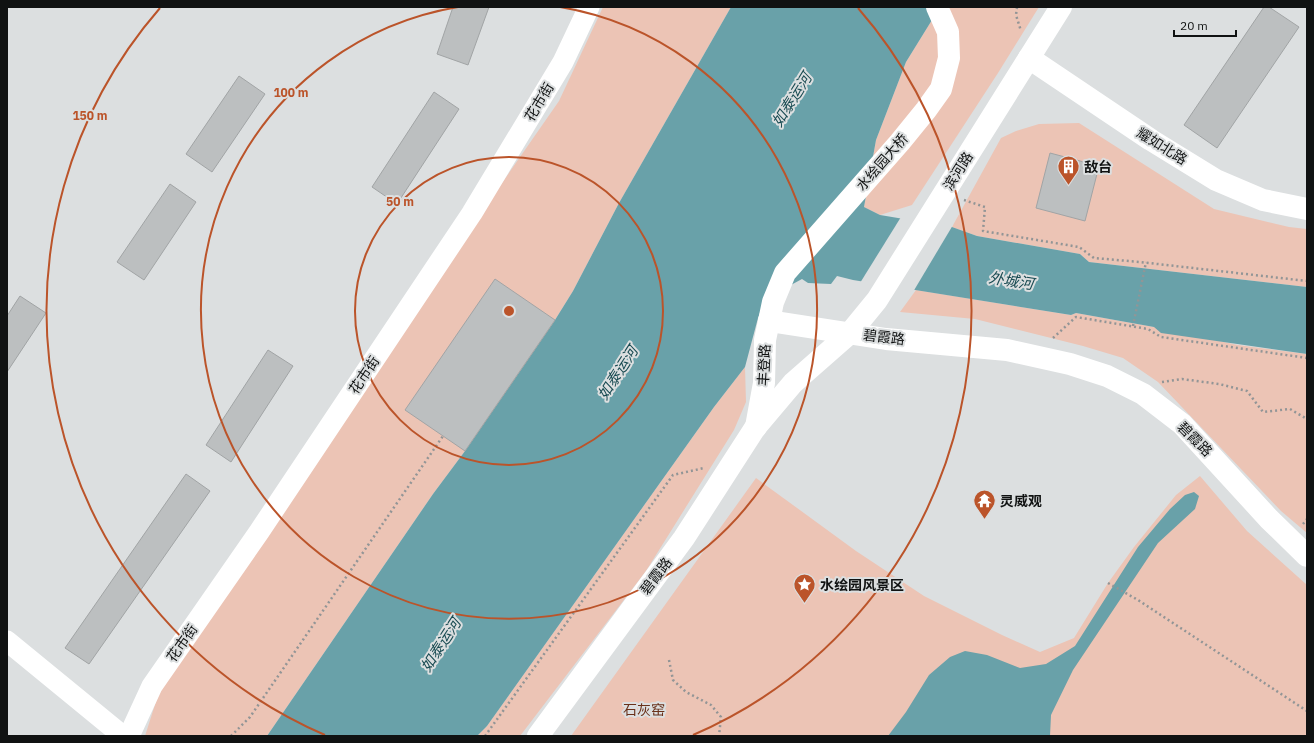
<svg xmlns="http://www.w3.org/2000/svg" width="1314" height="743" font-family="'IBM Plex Sans','Noto Sans SC',sans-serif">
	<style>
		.green { fill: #ecc4b5 }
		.water { fill: #69a1a9 }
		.pier { fill: #dcdfe0 }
		.building { fill: #bcbfc0; stroke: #a1a4a5 }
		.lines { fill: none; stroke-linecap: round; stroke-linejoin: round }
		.path { stroke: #929596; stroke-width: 2.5; stroke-dasharray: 2 3; stroke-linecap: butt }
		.street { stroke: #fff; stroke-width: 21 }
		.secondary { stroke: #fff; stroke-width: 22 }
		.ring { fill: none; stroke: #bb542a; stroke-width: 2 }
		.labels { text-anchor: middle; stroke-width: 4; stroke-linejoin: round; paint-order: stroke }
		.street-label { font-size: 14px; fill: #101212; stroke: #dcdfe0 }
		.poi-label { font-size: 14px; font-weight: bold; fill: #101212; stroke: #dcdfe0; text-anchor: start }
		.park-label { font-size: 14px; fill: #6a311a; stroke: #dcdfe0 }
		.water-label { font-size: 15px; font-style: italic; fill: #194b52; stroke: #dcdfe0 }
		.centre { fill: #bb542a; stroke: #dcdfe0; stroke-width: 2 }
		.ring-label { font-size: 12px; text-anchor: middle; font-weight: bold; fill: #bb542a; stroke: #dcdfe0; stroke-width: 4; stroke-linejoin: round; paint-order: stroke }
	</style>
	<rect width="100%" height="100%" fill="#dcdfe0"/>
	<!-- green -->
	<g class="green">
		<path d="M603 7H731L619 203 573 291 555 320 465 451 433 494 267 736H145L159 692 454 252 559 101Z"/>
		<path d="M940 7H1039L998 73 912 205 880 215 864 207 876 140 906 62Z"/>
		<path d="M1079 123 1214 209 1289 227 1307 229V287L1089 262 1080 254 977 236 952 227 1001 138 1016 131 1039 124Z"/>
		<path d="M916 290 1071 315 1076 313 1154 327 1238 345 1307 354V533L1281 511 1158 382 1123 358 1083 346 975 319 900 312Z"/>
		<path d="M745 367 746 402 734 430 646 571 520 736H477L487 726 714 407Z"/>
		<path d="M1200 476 1247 531 1307 585V736H571L756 478 856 551 924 596 1002 635 1040 652 1074 638 1108 583 1134 547 1176 495Z"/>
	</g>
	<!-- water -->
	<g class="water">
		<path d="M731 7H940L906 62 876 140 864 207 880 215 952 227 977 236 1080 254 1089 262 1307 287V354L1161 333 1154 327 1076 313 1071 315 853 280 837 276 831 284 808 283 802 279 765 299 758 318 745 367 714 407 487 726 477 736H267L433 494 465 451 555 320 573 291 619 203Z"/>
		<path d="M1194 492 1199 496 1195 509 1158 543 1073 670 1051 715 1050 736H888L906 712 929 675 950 657 965 651 987 655 1020 668 1046 664 1075 646 1138 547 1170 509 1185 495Z"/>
	</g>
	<!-- pier -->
	<path class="pier" d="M901 217 953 225 913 292 860 283Z"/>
	<!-- building -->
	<g class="building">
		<path d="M453 7H489L468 65 437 54Z"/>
		<path d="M1264 7H1269L1299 27 1217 148 1184 125Z"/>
		<path d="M239 76 265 94 212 172 186 154Z"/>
		<path d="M434 92 459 109 397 204 372 187Z"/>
		<path d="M1050 153 1099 166 1085 221 1036 208Z"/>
		<path d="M170 184 196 202 144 280 117 262Z"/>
		<path d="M495 279 555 320 465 451 405 410Z"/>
		<path d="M20 296 46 313 7 372V316Z"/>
		<path d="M268 350 293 366 231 462 206 445Z"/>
		<path d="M186 474 210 491 89 664 65 648Z"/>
	</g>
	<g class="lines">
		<!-- path -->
		<g class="path">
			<path d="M1017 7 1016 15 1021 31"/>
			<path d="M964 200 985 207 983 231 1079 247 1094 258 1140 262 1307 281"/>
			<path d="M1133 326 1146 262"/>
			<path d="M1053 338 1076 317 1148 329 1161 337 1307 358"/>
			<path d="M1162 382 1182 379 1219 384 1247 391 1263 412 1290 409 1307 419"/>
			<path d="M1303 524 1307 519"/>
			<path d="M1108 583 1138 600 1307 711"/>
			<path d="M669 660 673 680 686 692 711 705 721 717 719 736"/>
			<path d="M231 736 250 717 443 436"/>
			<path d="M485 736 673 475 704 468"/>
		</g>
		<!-- street -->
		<g class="street">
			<path d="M7 641 123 736"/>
			<path d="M129 736 152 686 259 532 472 213 563 62 589 7"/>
		</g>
		<!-- secondary -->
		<g class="secondary">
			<path d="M1029 58 1151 140 1216 180 1263 200 1307 209"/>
			<path d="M769 321 886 339 1007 350 1070 364 1107 376 1143 394 1182 424 1269 519 1307 556"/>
			<path d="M756 427 764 383 765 340 773 302 785 273 900 142 926 110 941 89 949 58 948 32 937 7"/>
			<path d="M538 736 684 538 755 428 793 383 850 333 877 300 1061 7"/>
		</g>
	</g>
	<!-- distance rings -->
	<g class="ring">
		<circle cx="509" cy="311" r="154"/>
		<path d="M560 7A308 308 0 1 1 458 7"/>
		<path d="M325 735A462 462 0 0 1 160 8M858 8A462 462 0 0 1 693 735"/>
	</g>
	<!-- icons -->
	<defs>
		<symbol id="building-pin" viewBox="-11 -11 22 30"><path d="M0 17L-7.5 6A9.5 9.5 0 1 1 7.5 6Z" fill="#bb542a" stroke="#dcdfe0"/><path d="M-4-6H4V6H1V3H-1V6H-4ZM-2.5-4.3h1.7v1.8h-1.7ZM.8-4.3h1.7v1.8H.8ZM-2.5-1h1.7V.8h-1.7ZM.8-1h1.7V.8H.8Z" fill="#fff"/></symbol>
		<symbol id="temple-pin" viewBox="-11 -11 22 30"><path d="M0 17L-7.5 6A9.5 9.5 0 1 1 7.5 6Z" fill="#bb542a" stroke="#dcdfe0"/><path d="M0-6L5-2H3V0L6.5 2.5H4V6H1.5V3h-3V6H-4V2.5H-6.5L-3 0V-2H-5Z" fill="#fff"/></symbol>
		<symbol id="sight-pin" viewBox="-11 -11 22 30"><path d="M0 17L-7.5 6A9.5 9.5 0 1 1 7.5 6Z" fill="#bb542a" stroke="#dcdfe0"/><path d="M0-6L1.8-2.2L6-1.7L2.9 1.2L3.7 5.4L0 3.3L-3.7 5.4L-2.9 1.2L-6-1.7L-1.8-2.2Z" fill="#fff"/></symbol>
	</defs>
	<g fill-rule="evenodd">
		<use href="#building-pin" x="1056" y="154" width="25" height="34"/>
		<use href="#temple-pin" x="972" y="488" width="25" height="34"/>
		<use href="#sight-pin" x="792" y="572" width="25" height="34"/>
	</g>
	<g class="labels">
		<!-- street labels -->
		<g class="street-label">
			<text transform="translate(539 102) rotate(-59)" y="5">花市街</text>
			<text transform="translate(1162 146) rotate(32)" y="5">耀如北路</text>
			<text transform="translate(882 162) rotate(-49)" y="5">水绘园大桥</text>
			<text transform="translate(958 171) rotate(-58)" y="5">滨河路</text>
			<text transform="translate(884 337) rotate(7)" y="5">碧霞路</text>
			<text transform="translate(764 365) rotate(-87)" y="5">丰登路</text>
			<text transform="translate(364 375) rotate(-56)" y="5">花市街</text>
			<text transform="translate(1195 439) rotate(45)" y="5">碧霞路</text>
			<text transform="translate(656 576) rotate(-53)" y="5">碧霞路</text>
			<text transform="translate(182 643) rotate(-55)" y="5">花市街</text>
		</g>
		<!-- poi labels -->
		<g class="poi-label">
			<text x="1084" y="172">敌台</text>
			<text x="1000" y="506">灵威观</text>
			<text x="820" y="590">水绘园风景区</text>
		</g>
		<!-- park labels -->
		<g class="park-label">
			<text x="644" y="715">石灰窑</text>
		</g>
		<!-- water labels -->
		<g class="water-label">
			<text transform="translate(792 100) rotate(-58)" y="5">如泰运河</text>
			<text transform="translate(1011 281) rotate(9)" y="5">外城河</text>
			<text transform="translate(618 373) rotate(-57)" y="5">如泰运河</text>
			<text transform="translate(441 645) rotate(-57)" y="5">如泰运河</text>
		</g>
	</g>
	<circle cx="509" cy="311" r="6" class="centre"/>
	<g class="ring-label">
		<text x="291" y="97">100 m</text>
		<text x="90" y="120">150 m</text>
		<text x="400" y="206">50 m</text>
	</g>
	<!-- border -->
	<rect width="1314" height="743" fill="none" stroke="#101212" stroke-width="16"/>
	<!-- scale -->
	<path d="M1174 30v6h62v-6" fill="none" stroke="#101212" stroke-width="2"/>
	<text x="1180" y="30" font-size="12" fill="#101212" stroke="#dcdfe0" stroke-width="3" paint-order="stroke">20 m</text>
</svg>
